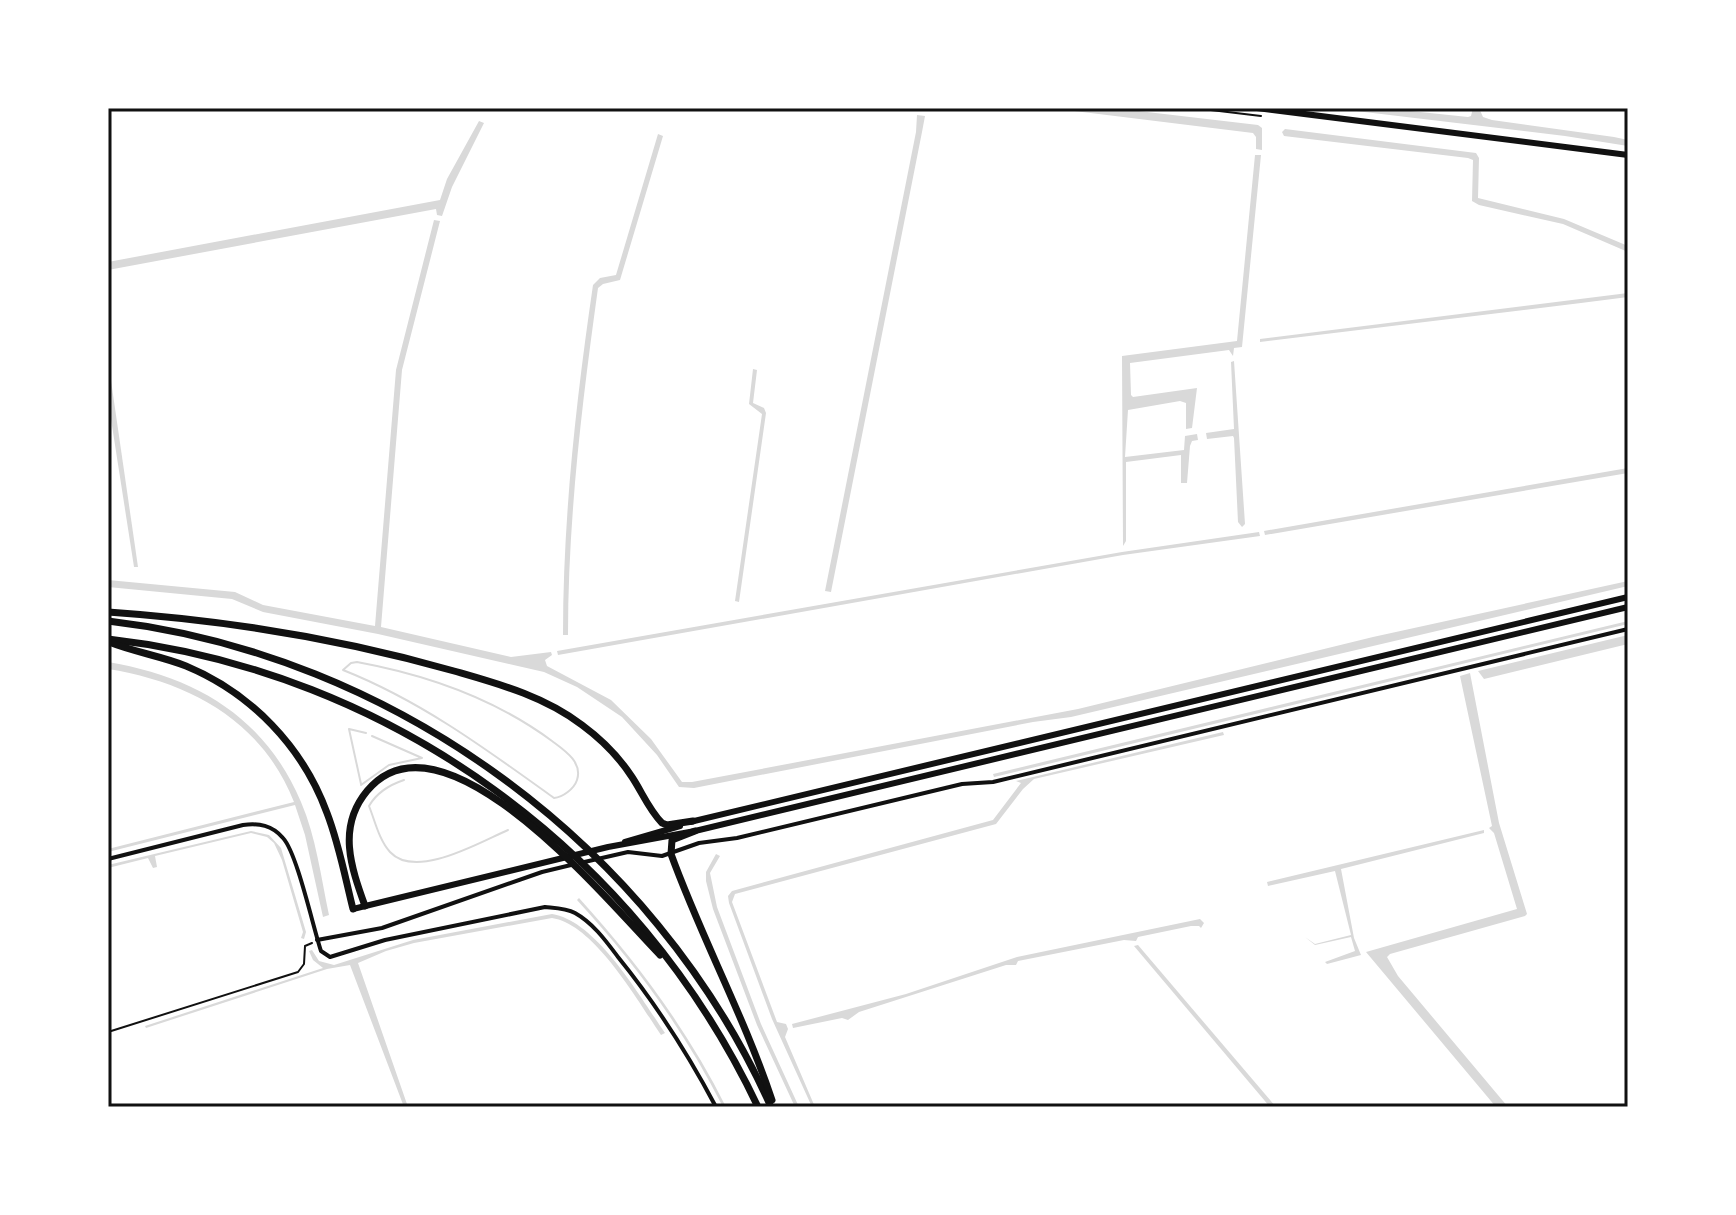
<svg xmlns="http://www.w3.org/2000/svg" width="1736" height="1215" font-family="Rubik,sans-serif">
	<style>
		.water { fill: #d9d9d9 }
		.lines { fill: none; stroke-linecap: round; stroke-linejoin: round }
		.stream { stroke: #d9d9d9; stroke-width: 2 }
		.path { stroke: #111; stroke-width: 2 }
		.minor { stroke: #111; stroke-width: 4 }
		.secondary { stroke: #111; stroke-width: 6 }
		.primary { stroke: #111; stroke-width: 6 }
		.trunk { stroke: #111; stroke-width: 7 }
		.neatline { fill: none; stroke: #111; stroke-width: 3 }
	</style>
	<rect width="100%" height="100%" fill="#fff"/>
	<!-- water -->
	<g class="water">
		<path d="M1050 108H1113L1258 125 1262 128V150L1256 149V137L1253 133Z"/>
		<path d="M1331 108H1382L1468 117 1471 116 1473 108H1479L1483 117 1492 120 1614 137 1628 140V146L1565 136Z"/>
		<path d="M917 115 925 116 922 132 831 592 825 591 916 132Z"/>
		<path d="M479 121 484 123 452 187 442 216 437 215 436 209 108 270V262L440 200 447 179Z"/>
		<path d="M1285 129 1476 153 1479 158 1478 198 1564 219 1628 246V252L1563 224 1479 205 1472 201 1473 160 1468 158 1284 136 1282 132Z"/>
		<path d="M658 134 663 136 620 280 603 284 598 288C582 403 568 519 568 635H563C563 518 576 401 593 285L600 278 616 275Z"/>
		<path d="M1255 155H1261L1242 347 1234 348 1233 356 1229 350 1130 363 1131 395 1133 397 1197 388 1192 428 1186 429V403L1180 401 1128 410 1125 457 1184 450 1185 436 1197 434 1198 440 1192 441 1190 446 1187 483H1181V455L1126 462V541L1123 546 1122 356 1237 341Z"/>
		<path d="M434 220 440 221 402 370 381 627 511 657 551 652 552 655 545 660 547 666 611 700 651 739 682 782H692L1078 709 1373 637 1628 581V586L1071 717 1033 722 694 788 679 787 657 755 622 717 577 687 544 672 378 634 263 612 232 599 108 587V580L235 592 263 605 375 626 396 370Z"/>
		<path d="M1628 293V297L1581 303 1260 342V339Z"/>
		<path d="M108 360 138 567H134L108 400Z"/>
		<path d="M1234 361 1245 524 1242 527 1238 522 1234 438 1233 436 1207 439 1206 433 1234 429 1231 362Z"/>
		<path d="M753 369 757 370 753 403 764 408 766 413 739 602 735 601 762 414 749 404Z"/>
		<path d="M1628 468V473L1265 535 1264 531Z"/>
		<path d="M1259 532 1260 536 1123 555 558 655 557 651 1122 552Z"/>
		<path d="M1628 621V624L994 777 993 774Z"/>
		<path d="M1628 635V644L1484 679 1478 671Z"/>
		<path d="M108 662C196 677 265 717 301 802 316 837 321 877 329 915L323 917 305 835 295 805 108 852V849L294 802C262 721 190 682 108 669Z"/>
		<path d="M1470 673 1499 823 1527 914 1525 916 1390 954 1387 957 1398 976 1508 1107H1496L1366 952 1517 909 1494 833 1489 828 1492 826 1460 676Z"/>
		<path d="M1223 732 1224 735 1034 779 1023 789 996 824 735 894 732 902 777 1022 786 1024 788 1029 785 1037 815 1107H812L772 1019 729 903 728 896 732 891 993 820 1021 783 1016 781Z"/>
		<path d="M1484 830V833L1341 869 1354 938 1361 955 1327 964 1325 962 1355 951 1351 937 1315 945 1305 937 1315 944 1351 935 1335 871 1268 886 1267 882Z"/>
		<path d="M251 831 269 835 281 848 306 932 304 939 301 938 303 932 282 860 274 843 267 837 251 833 155 856 157 867 153 868 148 858 108 868V865Z"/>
		<path d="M716 854 720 856 710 873 717 907 761 1024 799 1107H795L757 1025 713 909 706 881V872Z"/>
		<path d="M579 898C637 962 687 1029 726 1107H723C684 1030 635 963 577 900Z"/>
		<path d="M552 914C597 921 640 997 665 1033L661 1035C638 1001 594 924 552 918L414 943 386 951 358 963 408 1107H404L350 965 327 969 146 1028 145 1026 323 968 313 960 309 951 312 950 319 961 334 965 413 940Z"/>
		<path d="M1200 919 1204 923 1201 928 1199 926H1191L1138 937 1136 941 1124 940 1018 961 1016 965H1006L859 1012 848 1020 842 1018 793 1028 792 1024 906 994 1017 957Z"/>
		<path d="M1138 945 1276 1107H1270L1134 946Z"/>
	</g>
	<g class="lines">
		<!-- stream -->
		<g class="stream">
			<path d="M357 662C428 675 494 698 552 741 564 750 583 762 577 780 574 789 563 797 554 798 486 749 421 701 343 670L351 663Z"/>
			<path d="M404 780C389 785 377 792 369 806 375 821 379 840 390 852 416 880 480 842 508 830"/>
			<path d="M361 784 349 729 366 733"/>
			<path d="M361 785 389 765 422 758 372 736"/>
		</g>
		<!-- path -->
		<g class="path">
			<path d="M1194 108 1261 116"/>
			<path d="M108 1032 298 972 304 964 305 946 312 943"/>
		</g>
		<!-- minor -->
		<g class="minor">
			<path d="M108 859 243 825C259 823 272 825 283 838 297 853 313 927 321 951L330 957 385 940 545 907C555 908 566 908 575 913 593 923 606 941 618 957 656 1004 688 1054 716 1107"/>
			<path d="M580 863 628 852 662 856 699 843 737 838 962 784 993 782 1628 629"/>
			<path d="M317 940 382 928 542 872 571 865"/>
		</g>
		<!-- secondary -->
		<path class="secondary" d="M1257 108 1628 155"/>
		<!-- primary -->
		<g class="primary">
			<path d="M690 822 1628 597"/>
			<path d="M625 842 680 826"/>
			<path d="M353 909 608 847 695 831 1628 607"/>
		</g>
		<!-- trunk -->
		<g class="trunk">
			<path d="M108 612C225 620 342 639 454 671 499 684 544 696 582 725 601 739 619 757 632 777 642 792 649 810 662 823L667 825 693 821"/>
			<path d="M108 621C393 654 654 845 771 1107"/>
			<path d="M108 639C390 671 637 851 758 1107"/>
			<path d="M109 642C134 652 161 656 186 666 251 693 303 747 327 813 339 844 345 877 353 909"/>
			<path d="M695 831 672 840 671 854C701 937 744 1016 772 1100"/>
			<path d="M365 906C351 867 337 827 367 791 443 699 610 904 660 955"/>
		</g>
	</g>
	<!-- border -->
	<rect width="1736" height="1215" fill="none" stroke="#ffffff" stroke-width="220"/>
	<rect x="110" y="110" width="1516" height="995" class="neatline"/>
</svg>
